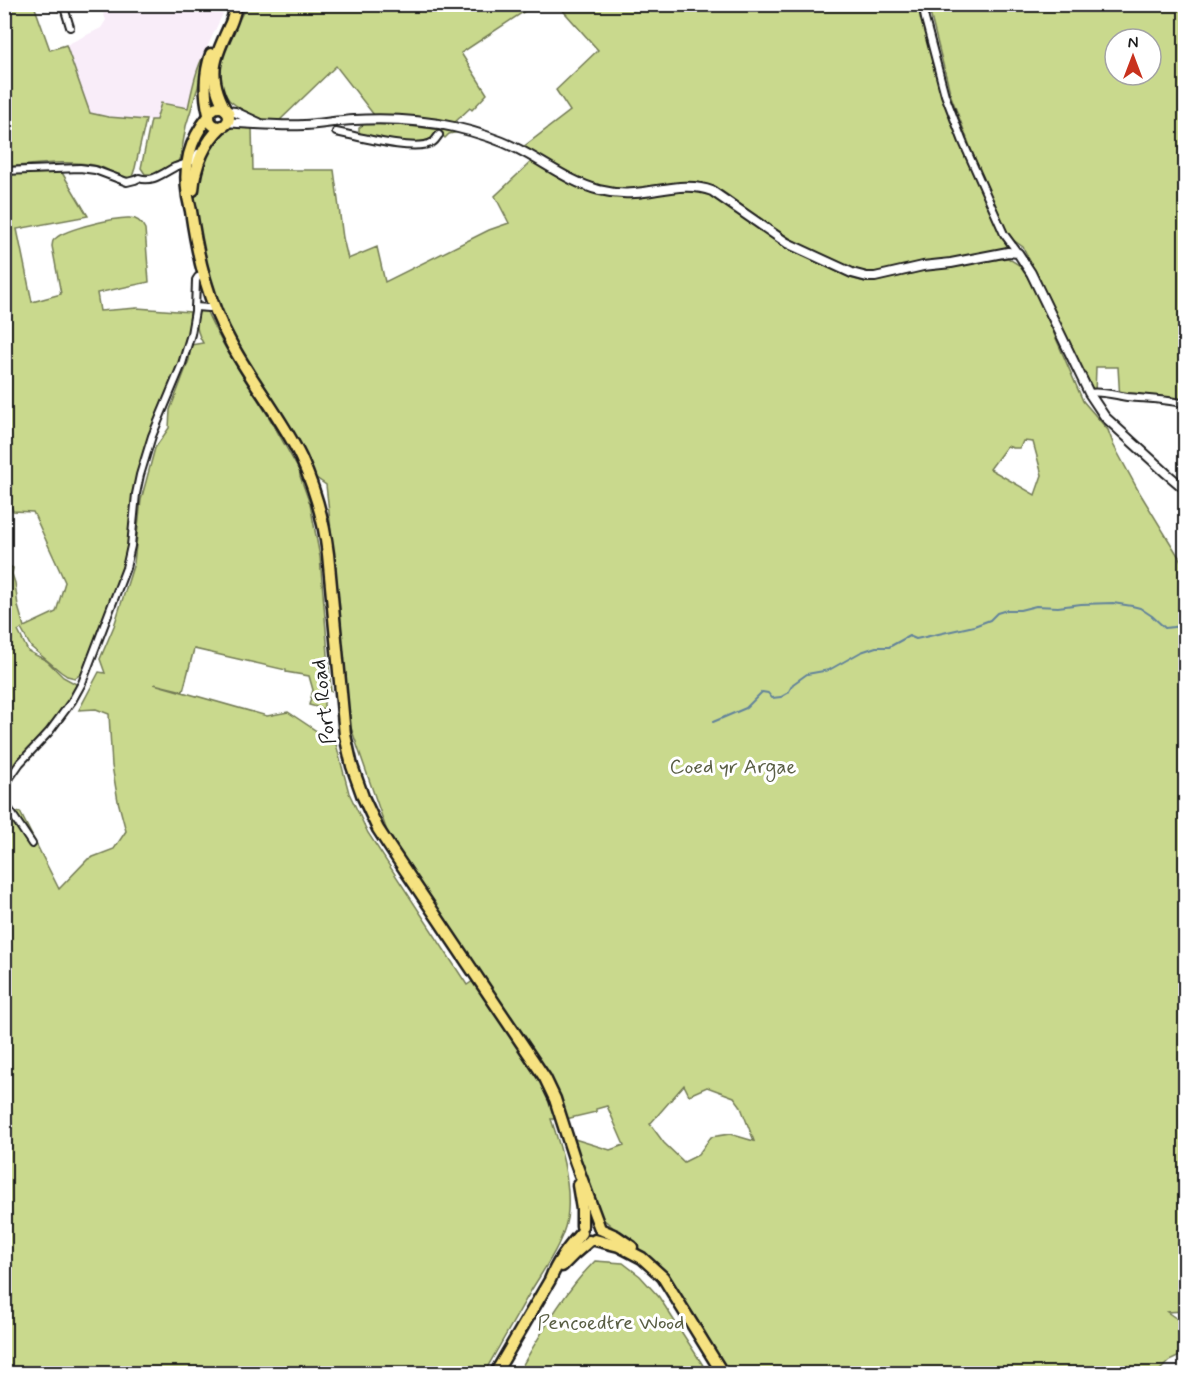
<svg xmlns="http://www.w3.org/2000/svg" width="1190" height="1378" font-family="Mynerve,sans-serif">
	<style>
		.built { fill: #f9edf9 }
		.green { fill: #c9d98d; stroke: #727a54; stroke-width: 1.5; fill-rule: evenodd }
		.lines { fill: none; stroke-linecap: round; stroke-linejoin: round }
		.stream { stroke: #62839b; stroke-width: 2 }
		.minor-casing { stroke: #1c1c1c; stroke-width: 10 }
		.tertiary-casing { stroke: #1c1c1c; stroke-width: 12 }
		.primary-casing { stroke: #1c1c1c; stroke-width: 15 }
		.minor { stroke: #fff; stroke-width: 6 }
		.tertiary { stroke: #fff; stroke-width: 8 }
		.primary { stroke: #f6e281; stroke-width: 10 }
		.labels { text-anchor: middle; stroke-width: 6; stroke-linejoin: round; paint-order: stroke }
		.street-label { font-size: 21px; fill: #1c1c1c; stroke: #fff }
		.park-label { font-size: 21px; fill: #595e44; stroke: #fff }
	</style>
	<rect width="100%" height="100%" fill="#fff"/>
	<filter id="ink" filterUnits="userSpaceOnUse"><feTurbulence type="fractalNoise" baseFrequency=".0167" numOctaves="2"/><feDisplacementMap in="SourceGraphic" scale="12" xChannelSelector="R" yChannelSelector="G"/><feConvolveMatrix kernelMatrix="1 2 1 2 8 2 1 2 1" color-interpolation-filters="sRGB"/></filter>
	<g filter="url(#ink)">
		<!-- built -->
		<path class="built" d="M100 5H227L202 58 193 86 188 108 156 120H134L89 113 66 45 101 28 106 20Z"/>
		<!-- green -->
		<g class="green">
			<path d="M5 5H34L50 50 66 45 90 113 108 117 146 120 135 168 132 177 128 179C117 177 109 169 98 166 68 159 35 165 5 167Z"/>
			<path d="M247 5H534L461 53 487 94 472 110 470 108 453 124 416 116 374 115 336 66 279 121C261 122 255 119 240 108 237 106 232 103 229 100 206 73 234 30 247 5Z"/>
			<path d="M558 5H921L943 94 1008 245 1004 249 871 274C859 272 848 267 837 262 806 249 781 234 754 215 740 205 725 190 708 185 692 180 654 189 636 190 593 193 558 168 522 148L570 111 556 90 598 50Z"/>
			<path d="M928 5H1185V405L1120 400 1118 367H1096L1095 394 1023 247 1009 237 985 186 951 96ZM1115 39H1151V75H1115Z"/>
			<path d="M205 53 198 87 186 126 180 160 155 174H145L141 168 151 120H156L161 103 188 108C192 90 196 68 205 53Z"/>
			<path d="M364 124 400 125 459 132 449 134 445 138 443 136V133L439 132C437 135 435 138 433 139 418 149 377 137 361 134L359 132V128Z"/>
			<path d="M240 126 252 128 253 170H334L343 238 348 259 377 247 385 282 489 230 509 223 495 196 532 161 580 188 613 197 641 196 694 190 709 194 799 254 850 278 865 282 917 270 1008 258 1019 265 1033 285 1083 401 1108 430 1114 446 1138 490 1185 567 1186 1311 1167 1312 1180 1321 1184 1354 1169 1361 1156 1374 728 1373 702 1327 667 1273 602 1218 593 1205 571 1138 610 1150 624 1145 607 1106 596 1109V1112L566 1119H551C561 1148 570 1179 568 1210 567 1237 546 1266 532 1289 516 1317 500 1345 484 1373H5L4 804 15 814 20 812 59 889 88 859 114 849 126 831 118 801 112 766 109 714 96 709 79 710 99 672 105 673 100 659 114 626 134 563 141 500 155 448 169 428 170 410 189 360 191 345 203 343C197 333 195 321 197 310L199 309 206 310C223 349 248 383 270 419 281 437 290 455 300 472V476L310 504 320 557 331 691 324 690V709L309 705 313 690 309 676 286 672V670L194 649 183 691 154 684 267 716 288 712 336 744 349 793 368 833 467 985 480 976 390 840 348 719 340 611 326 485 312 475 300 447 273 398 248 363 233 336 217 302 203 254V243L199 233 194 202 202 168 213 143 221 134 228 129ZM1023 441 1033 442 1042 475 1035 495 990 469 1007 446 1013 448H1020ZM684 1085 689 1095 707 1087 734 1097 740 1105 754 1141 730 1134 711 1137 698 1155 684 1162 664 1143 650 1124Z"/>
			<path d="M61 171 88 216 17 229 32 302 61 294 52 246C53 241 52 241 56 238 66 229 116 217 130 218 137 218 142 223 145 229L149 282 97 293 100 311 137 308 190 312 188 338 145 452 132 498 127 553 109 609 83 673 75 678 67 676 61 672 31 647 21 629 18 631 28 651 47 661 63 677 76 684 75 692 55 720 5 783V571L7 565 13 568 12 574 15 583 18 606 24 627 56 612 65 582 33 512 13 511 6 495H5V173Z"/>
			<path d="M595 1261 623 1263 640 1276 659 1297 708 1373H518C541 1334 562 1294 595 1261Z"/>
		</g>
		<g class="lines">
			<!-- stream -->
			<path class="stream" d="M713 722 746 708 762 692 768 693 772 698 781 697 788 693 793 684 807 674 829 670 861 652 876 647H889L909 636 916 639 974 626 990 620 997 613 1007 610H1020L1036 606 1058 607 1081 604 1113 603 1132 606 1140 608 1152 616 1165 628 1182 626"/>
			<defs>
				<g id="minor">
					<path d="M63 4 70 27"/>
					<path d="M922 4 925 19 945 95 963 142 1004 234 1018 253"/>
					<path d="M336 132C357 136 415 153 433 142 436 140 437 137 439 135"/>
					<path d="M4 171 80 168 95 170 127 182 135 180 139 178C152 183 163 173 175 167 181 165 187 163 193 161L198 153"/>
					<path d="M195 307 209 308 214 307"/>
					<path d="M1089 393C1102 391 1114 395 1127 397 1147 399 1166 399 1186 404"/>
					<path d="M4 786 20 763 49 732 72 701 82 683 126 568 131 546 136 494 140 475 152 436 182 364 191 334 195 311 196 280 198 277 203 276"/>
					<path d="M4 802 32 844"/>
				</g>
				<g id="tertiary">
					<path d="M226 111 235 112 259 123"/>
					<path d="M227 122C253 124 278 126 304 125 321 124 337 121 354 120 387 118 422 120 454 127 476 132 498 139 518 149 546 163 569 182 599 190 611 193 623 194 635 193 661 191 687 181 712 191L787 243 852 273 867 277H875L923 266 951 263 1008 252 1018 253 1031 273 1089 393 1105 417 1166 473 1186 490"/>
				</g>
				<g id="primary">
					<circle cx="219" cy="117" r="10"/>
					<path d="M225 109C207 75 214 60 229 27 233 20 234 12 237 4"/>
					<path d="M209 114C204 94 204 75 211 54"/>
					<path d="M209 116C189 141 183 166 188 197 189 202 190 206 191 211 198 259 208 302 232 345 253 384 282 418 301 458 315 489 324 521 328 554L345 735 352 766 363 797 378 829 391 849 545 1078 555 1099 575 1161 599 1226"/>
					<path d="M193 190C195 166 204 143 222 126"/>
					<path d="M578 1185 582 1209V1226"/>
					<path d="M600 1229 616 1236 632 1247"/>
					<path d="M595 1240 619 1246 642 1258 663 1277 723 1374"/>
					<path d="M562 1266 574 1254 589 1241"/>
					<path d="M495 1374 550 1280C557 1262 568 1248 581 1233"/>
				</g>
			</defs>
			<!-- minor casing -->
			<use href="#minor" class="minor-casing"/>
			<!-- tertiary casing -->
			<use href="#tertiary" class="tertiary-casing"/>
			<!-- primary casing -->
			<use href="#primary" class="primary-casing"/>
			<!-- minor -->
			<use href="#minor" class="minor"/>
			<!-- tertiary -->
			<use href="#tertiary" class="tertiary"/>
			<!-- primary -->
			<use href="#primary" class="primary"/>
		</g>
	</g>
	<g class="labels">
		<!-- street labels -->
		<g class="street-label">
			<text transform="translate(323 702) rotate(-97)" y="7">Port Road</text>
		</g>
		<!-- park labels -->
		<g class="park-label">
			<text x="733" y="773">Coed yr Argae</text>
			<text x="611" y="1329">Pencoedtre Wood</text>
		</g>
	</g>
	<!-- margin -->
	<rect width="1190" height="1378" fill="none" stroke="#fff" stroke-width="24"/>
	<rect x="12" y="12" width="1166" height="1354" fill="none" stroke="#1c1c1c" stroke-width="2" filter="url(#ink)"/>
	<!-- north arrow -->
	<g transform="translate(1133 57)"><circle r="28" fill="#ffffff" stroke="#a4a4a4" stroke-width="1.5"/>
	<path d="M0-4.5L10 22L0 15L-10 22Z" fill="#c8321e"/>
	<text y="-9" font-size="16" font-weight="bold" text-anchor="middle" fill="#1c1c1c">N</text>
	</g>
</svg>
